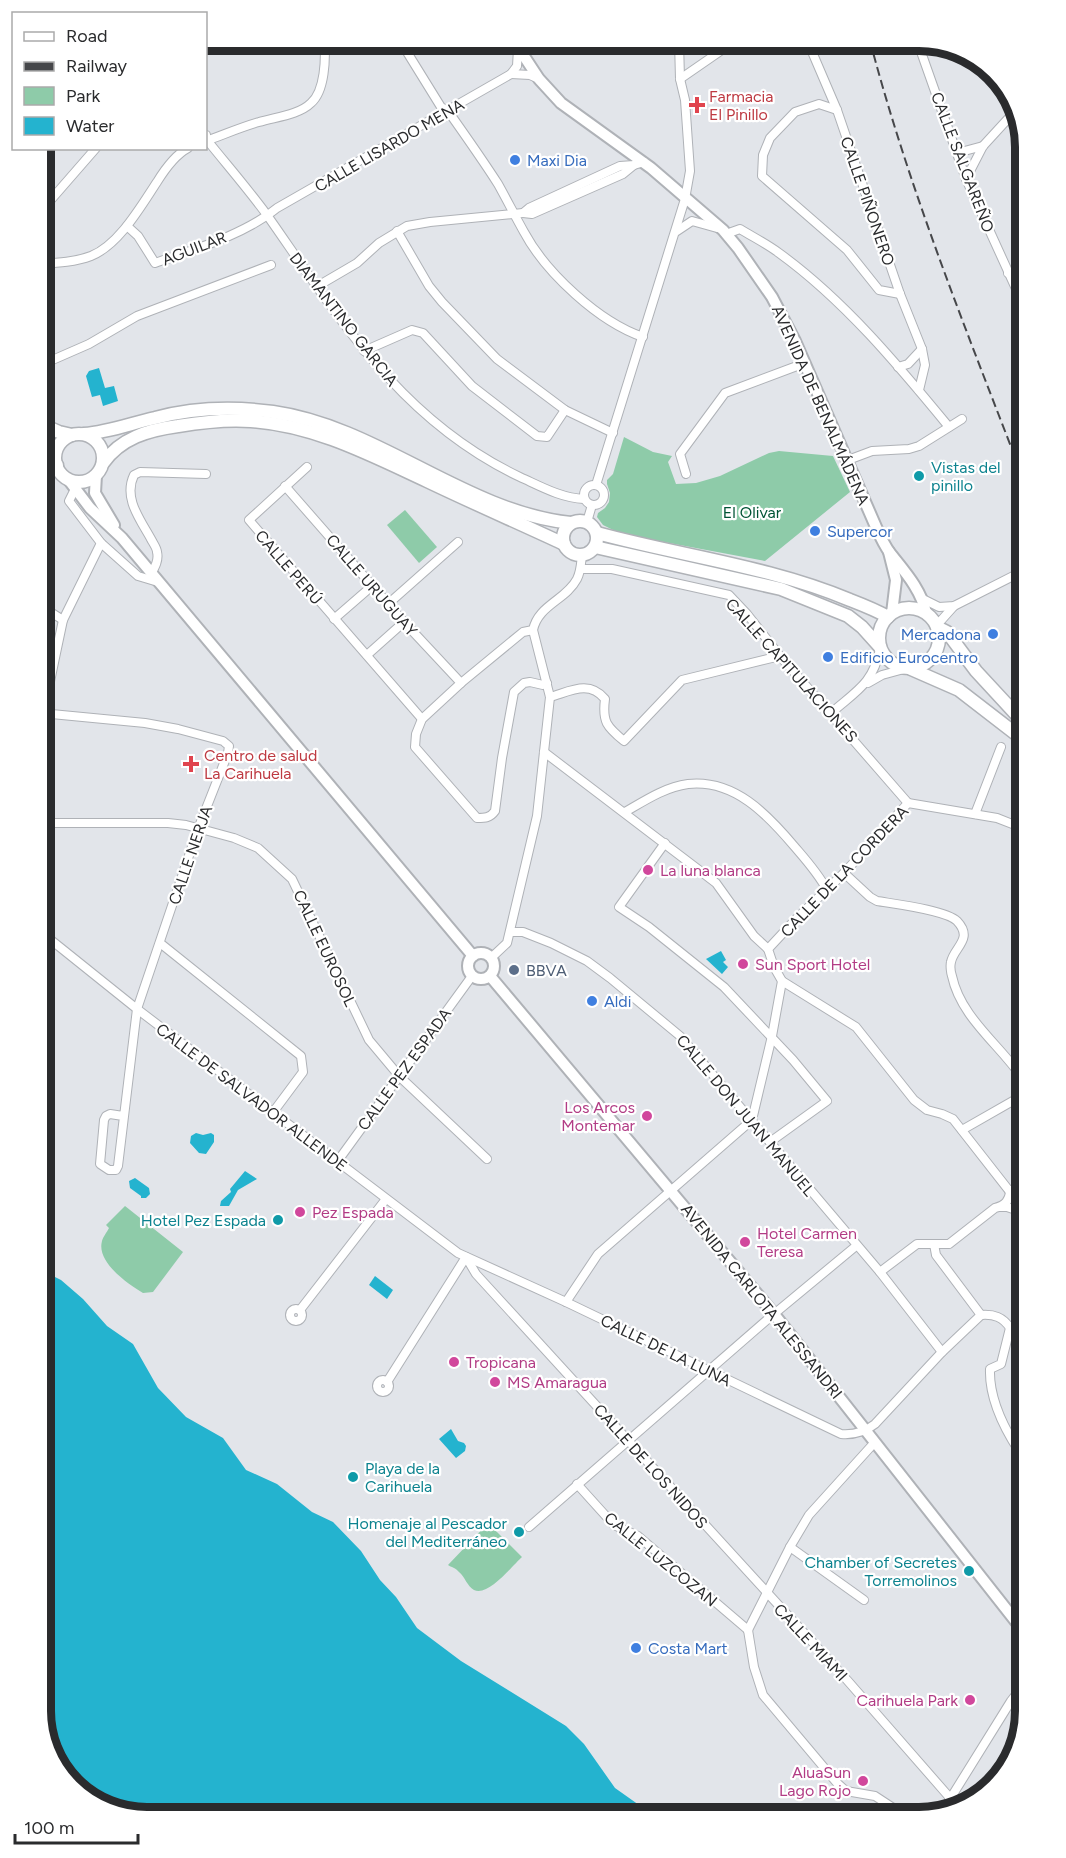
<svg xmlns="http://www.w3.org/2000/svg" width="1066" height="1858" font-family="Figtree,sans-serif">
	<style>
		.green { fill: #8ecba9 }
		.water { fill: #24b3cf }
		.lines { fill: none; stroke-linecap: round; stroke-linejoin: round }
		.street-casing { stroke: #afb2b7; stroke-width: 10 }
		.secondary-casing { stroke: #afb2b7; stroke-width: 14 }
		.primary-casing { stroke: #afb2b7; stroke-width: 15 }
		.street { stroke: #fff; stroke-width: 8 }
		.secondary { stroke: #fff; stroke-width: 10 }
		.primary { stroke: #fff; stroke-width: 12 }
		.rail { stroke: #46474a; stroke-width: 2; stroke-dasharray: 9 4.5; stroke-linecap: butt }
		.health-dot { fill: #e0444e; stroke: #fff; stroke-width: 2 }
		.shop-dot { fill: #3f7fe0; stroke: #fff; stroke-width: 2 }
		.culture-dot { fill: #0f9aa8; stroke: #fff; stroke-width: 2 }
		.hotel-dot { fill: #d1479c; stroke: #fff; stroke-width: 2 }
		.service-dot { fill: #5c6f8a; stroke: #fff; stroke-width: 2 }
		.labels { text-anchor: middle; stroke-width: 4.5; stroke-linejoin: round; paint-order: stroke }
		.health-label { font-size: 16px; fill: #be3a42; stroke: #fff; text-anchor: start }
		.street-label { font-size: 16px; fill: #2a2b2d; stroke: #fff }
		.shop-label { font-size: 16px; fill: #366cbe; stroke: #fff; text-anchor: start }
		.culture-label { font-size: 16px; fill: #0d838f; stroke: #fff; text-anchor: end }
		.park-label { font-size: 16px; fill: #005435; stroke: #fff }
		.hotel-label { font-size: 16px; fill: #b23c85; stroke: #fff; text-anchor: start }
		.service-label { font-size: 16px; fill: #4e5e75; stroke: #fff; text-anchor: start }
		.rim { fill: none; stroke: #2a2b2d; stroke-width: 8 }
	</style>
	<rect width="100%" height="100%" fill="#e2e5ea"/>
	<!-- green -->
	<g class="green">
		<path d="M624 437 653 452 672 456 668 462 676 484 696 483 720 476 769 453 779 451 833 456 850 492 765 561 621 534 603 525 597 517 598 513 605 508 609 502 610 493 607 484V480L613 474Z"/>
		<path d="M405 510 437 547 419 563 387 525Z"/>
		<path d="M125 1206 183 1252 153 1292 143 1293C128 1284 96 1262 102 1241 103 1237 107 1232 109 1228L106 1225Z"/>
		<path d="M488 1523 522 1557C512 1566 488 1597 474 1590 467 1586 465 1577 459 1572 456 1568 451 1567 448 1565Z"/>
	</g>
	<!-- water -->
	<g class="water">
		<path d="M99 368 105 388 114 386 118 401 103 406 100 395 92 397 86 376 89 371Z"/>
		<path d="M721 951 726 960 723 962 728 967 722 974 706 959Z"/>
		<path d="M196 1133 203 1135 211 1133 214 1135V1142L206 1154 199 1153 190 1143 191 1136Z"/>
		<path d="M245 1171 257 1179 238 1190 229 1206H220L221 1201 231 1192 230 1189Z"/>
		<path d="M135 1178 149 1188 150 1194 146 1198H141V1196L130 1188 129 1181Z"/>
		<path d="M41 1270 61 1280 83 1299 107 1326 133 1344 158 1388 186 1417 223 1438 246 1470 277 1484 312 1512 333 1522 361 1551 380 1580 396 1597 417 1628 461 1661 566 1726 584 1744 615 1788 656 1817H141L88 1799 51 1758 41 1711Z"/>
		<path d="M375 1276 393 1290 387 1299 369 1285Z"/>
		<path d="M451 1429 458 1441 464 1443 466 1446 465 1451 456 1458 439 1439Z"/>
	</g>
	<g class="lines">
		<defs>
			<g id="street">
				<path d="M924 41 920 49 966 179 1022 302 1025 315"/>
				<path d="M402 44 441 107 448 111C465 135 482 159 498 184 507 200 515 216 524 232 546 273 599 322 643 337"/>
				<path d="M206 49 236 41"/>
				<path d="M813 54 837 110 900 294 922 349 925 365 919 390"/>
				<path d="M511 74 530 75 539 79"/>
				<path d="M680 79 735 41"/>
				<path d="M837 110 819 104 795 112 770 138 763 155 762 176 847 250 879 290 900 294"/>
				<path d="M206 135 207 140C227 165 248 189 267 215 340 319 400 420 520 477 540 486 561 498 584 499"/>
				<path d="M206 141C223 135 241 127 259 122 275 117 299 115 311 103 325 91 326 58 324 41"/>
				<path d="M957 153 983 146"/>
				<path d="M966 179 983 146 1017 109"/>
				<path d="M523 213 532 214 623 174 634 165"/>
				<path d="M41 215 42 210 96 148"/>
				<path d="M127 226 138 236 155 263C195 249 244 235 277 208L511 74 517 66 518 49"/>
				<path d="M397 231 429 286 442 302 497 359 565 410 613 433"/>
				<path d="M677 231 692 221 717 228"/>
				<path d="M726 234 740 229C753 237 767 244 779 253 844 300 898 365 949 427"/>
				<path d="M41 264C57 263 75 262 91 256 119 245 141 206 157 182 165 169 175 155 188 148"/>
				<path d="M1008 273 1025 277"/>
				<path d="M316 287 357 263 379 243 407 226 430 222 523 213 529 208 620 166 634 165 644 162"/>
				<path d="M1022 301 1025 286"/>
				<path d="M364 351 412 330 423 333 472 386 537 436 547 437 565 410"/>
				<path d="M41 365 89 344 137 316 271 265"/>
				<path d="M898 367 908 364 922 349"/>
				<path d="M848 460 872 451 909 449 919 446 962 419"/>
				<path d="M307 467 249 520 422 719"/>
				<path d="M686 474 680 454 725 393 805 363"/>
				<circle cx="594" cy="495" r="10"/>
				<path d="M596 485 685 199 690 171 685 100 680 79 679 41"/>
				<path d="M285 486 404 622 461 683"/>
				<path d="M75 489 69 501 101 543 138 576 158 582"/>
				<path d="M587 522 592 505"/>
				<path d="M581 569H612L729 595 747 614 780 656 908 803"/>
				<path d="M151 574C155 567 159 560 157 552 157 548 153 543 151 539 140 519 123 498 134 475L140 472 206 474"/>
				<path d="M923 599 939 607 954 606 1025 570"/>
				<path d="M388 604 458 542"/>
				<path d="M41 606 63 620"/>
				<path d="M334 619 372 586"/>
				<path d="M937 625 954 606"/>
				<path d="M533 630 523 632 461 683 422 719 416 734 415 747 477 818C485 818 490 818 495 811L502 758 514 692 524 683 530 682 543 685 547 683"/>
				<path d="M367 655 404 622"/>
				<path d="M868 683 882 675 904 669"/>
				<path d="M550 697C571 691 589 680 605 699 602 722 607 727 624 741L682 680 780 656"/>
				<path d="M41 713 145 723 178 729 223 741 229 746 228 753 198 829 137 1009 118 1166 116 1170H109L100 1164 104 1120 106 1116 110 1114 123 1116"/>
				<path d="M831 713C856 691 873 684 880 649"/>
				<path d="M41 724 63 620 101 543"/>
				<path d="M544 752 716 883 754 936 768 949"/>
				<path d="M908 803 997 818 1025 829"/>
				<path d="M625 812C644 801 665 787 688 784 734 779 767 814 794 846 806 860 818 873 827 890"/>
				<path d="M975 814 1001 747"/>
				<path d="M41 823H168L186 825 234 838 258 848 292 879 369 1040 400 1077 487 1159"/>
				<path d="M665 843 619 907 649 927 724 987 793 1060 827 1101 770 1142"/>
				<path d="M844 873 870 897 877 901C895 904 946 910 957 921 974 939 954 947 951 962 950 966 951 973 952 976 961 1019 1003 1047 1025 1082"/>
				<path d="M41 932 137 1009 458 1253 566 1302 841 1434C854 1435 865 1432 875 1424L942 1352 981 1315"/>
				<path d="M510 932H523L551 943 587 961 610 978 680 1036 880 1272 942 1352"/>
				<path d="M160 943 301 1056 303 1072 274 1111"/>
				<path d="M491 958 507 943 537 816 550 697 533 630C538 605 566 600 577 579 581 571 581 563 582 555"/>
				<path d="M782 981 856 1027 914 1100 927 1110 942 1114 953 1119 1025 1211"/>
				<path d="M962 1130 1025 1094"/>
				<path d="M337 1162 472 976"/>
				<path d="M1000 1207H1007L1025 1213"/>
				<path d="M934 1244 936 1255 981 1315"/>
				<path d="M466 1257 476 1274 847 1680 951 1799 966 1807"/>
				<path d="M880 1272 917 1244H949L995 1208C1005 1206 1010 1200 1010 1190"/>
				<path d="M566 1302 598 1254 752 1120 772 1036 782 981 774 967 768 949 796 919 844 873 908 803"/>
				<circle cx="296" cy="1315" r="6"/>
				<path d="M300 1310 386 1199"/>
				<path d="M981 1315C994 1314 1003 1317 1010 1328L1001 1364 990 1369C989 1397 1004 1428 1019 1451"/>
				<circle cx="383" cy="1386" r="6"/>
				<path d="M387 1382 466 1257"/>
				<path d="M577 1484 614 1525 638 1536 748 1630"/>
				<path d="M529 1527 768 1319 856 1246"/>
				<path d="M790 1547 864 1600"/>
				<path d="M748 1630 754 1667 763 1695 837 1783 846 1791 875 1796 907 1817"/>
				<path d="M748 1630 790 1547 809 1515 875 1442"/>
				<path d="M942 1812 1011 1701 1025 1683"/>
			</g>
			<g id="secondary">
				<path d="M514 41 539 79 561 103 651 168 723 230 738 248 772 297 795 341 876 527C880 536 884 545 890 553 904 571 921 589 926 613"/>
				<path d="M96 475 95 493 114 525"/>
				<path d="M68 479 90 508 122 538 473 956"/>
				<path d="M889 552 896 580 892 613"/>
				<circle cx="481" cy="966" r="13"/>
				<path d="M490 976 774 1314 1025 1633"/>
			</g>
			<g id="primary">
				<path d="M41 424 59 432 72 435"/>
				<path d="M84 434C109 432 132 423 155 418 193 408 236 407 273 412 379 427 465 512 571 523"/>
				<circle cx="79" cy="458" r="24"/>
				<path d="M41 446 57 465"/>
				<path d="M103 463C121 438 148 430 178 426 202 422 227 419 251 421 314 425 371 455 427 481 473 503 519 523 564 544"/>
				<circle cx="580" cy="538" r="17"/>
				<path d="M597 533C681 556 769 566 850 600 863 605 876 610 888 617"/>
				<path d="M595 547 781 589 848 616 862 627 880 647"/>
				<circle cx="909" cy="638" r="30"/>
				<path d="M937 627 947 632 976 671 1025 724"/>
				<path d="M911 669 959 690 1025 741"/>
			</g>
		</defs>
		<!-- street casing -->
		<use href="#street" class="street-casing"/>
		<!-- secondary casing -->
		<use href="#secondary" class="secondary-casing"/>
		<!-- primary casing -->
		<use href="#primary" class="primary-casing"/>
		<!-- street -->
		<use href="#street" class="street"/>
		<!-- secondary -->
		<use href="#secondary" class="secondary"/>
		<!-- primary -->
		<use href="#primary" class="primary"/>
		<!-- rail -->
		<path class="rail" d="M870 41C910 193 969 337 1025 483"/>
	</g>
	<!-- markers -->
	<g class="health-dot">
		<path d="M694 96h6v6h6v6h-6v6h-6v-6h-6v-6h6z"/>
		<path d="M188 755h6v6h6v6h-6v6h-6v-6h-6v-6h6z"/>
	</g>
	<g class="shop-dot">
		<circle cx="515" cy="160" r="6"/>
		<circle cx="815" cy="531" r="6"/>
		<circle cx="993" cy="634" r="6"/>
		<circle cx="828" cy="657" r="6"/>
		<circle cx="592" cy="1001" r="6"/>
		<circle cx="636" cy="1648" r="6"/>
	</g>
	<g class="culture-dot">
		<circle cx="919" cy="476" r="6"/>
		<circle cx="278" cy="1220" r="6"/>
		<circle cx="353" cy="1477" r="6"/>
		<circle cx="519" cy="1532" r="6"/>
		<circle cx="969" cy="1571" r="6"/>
	</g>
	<g class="hotel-dot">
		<circle cx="648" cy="870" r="6"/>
		<circle cx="743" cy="964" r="6"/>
		<circle cx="647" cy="1116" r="6"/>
		<circle cx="300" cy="1212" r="6"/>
		<circle cx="745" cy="1242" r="6"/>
		<circle cx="454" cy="1362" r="6"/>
		<circle cx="495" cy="1382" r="6"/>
		<circle cx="970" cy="1700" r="6"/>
		<circle cx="863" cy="1781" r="6"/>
	</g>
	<circle class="service-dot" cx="514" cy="970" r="6"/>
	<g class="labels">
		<!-- health labels -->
		<g class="health-label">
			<text x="709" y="102">Farmacia<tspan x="709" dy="18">El Pinillo</tspan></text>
			<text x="204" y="761">Centro de salud<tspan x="204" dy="18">La Carihuela</tspan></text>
		</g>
		<!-- street labels -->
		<g class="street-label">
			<text transform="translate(389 145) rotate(-30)" y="6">CALLE LISARDO MENA</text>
			<text transform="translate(963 162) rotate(69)" y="6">CALLE SALGAREÑO</text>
			<text transform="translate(868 201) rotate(71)" y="6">CALLE PIÑONERO</text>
			<text transform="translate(194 248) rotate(-21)" y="6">AGUILAR</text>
			<text transform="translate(344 319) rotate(52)" y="6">DIAMANTINO GARCIA</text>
			<text transform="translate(821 405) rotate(66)" y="6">AVENIDA DE BENALMÁDENA</text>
			<text transform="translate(289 567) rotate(49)" y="6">CALLE PERÚ</text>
			<text transform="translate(372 585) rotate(49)" y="6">CALLE URUGUAY</text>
			<text transform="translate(792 670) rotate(48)" y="6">CALLE CAPITULACIONES</text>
			<text transform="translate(190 855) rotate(-71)" y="6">CALLE NERJA</text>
			<text transform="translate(844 871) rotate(-46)" y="6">CALLE DE LA CORDERA</text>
			<text transform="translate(325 948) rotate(65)" y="6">CALLE EUROSOL</text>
			<text transform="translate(404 1069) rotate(-54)" y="6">CALLE PEZ ESPADA</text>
			<text transform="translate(252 1097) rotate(37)" y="6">CALLE DE SALVADOR ALLENDE</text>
			<text transform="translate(746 1115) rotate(50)" y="6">CALLE DON JUAN MANUEL</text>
			<text transform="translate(762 1301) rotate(51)" y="6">AVENIDA CARLOTA ALESSANDRI</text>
			<text transform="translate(666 1350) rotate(26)" y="6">CALLE DE LA LUNA</text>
			<text transform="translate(651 1466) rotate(48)" y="6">CALLE DE LOS NIDOS</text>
			<text transform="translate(661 1559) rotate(39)" y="6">CALLE LUZCOZAN</text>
			<text transform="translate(811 1642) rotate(47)" y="6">CALLE MIAMI</text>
		</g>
		<!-- shop labels -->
		<g class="shop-label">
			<text x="527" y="166">Maxi Dia</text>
			<text x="827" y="537">Supercor</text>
			<text x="981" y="640" text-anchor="end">Mercadona</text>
			<text x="840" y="663">Edificio Eurocentro</text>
			<text x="604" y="1007">Aldi</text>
			<text x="648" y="1654">Costa Mart</text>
		</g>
		<!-- culture labels -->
		<g class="culture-label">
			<text x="931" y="473" text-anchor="start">Vistas del<tspan x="931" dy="18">pinillo</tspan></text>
			<text x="266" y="1226">Hotel Pez Espada</text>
			<text x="365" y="1474" text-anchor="start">Playa de la<tspan x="365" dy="18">Carihuela</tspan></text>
			<text x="507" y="1529">Homenaje al Pescador<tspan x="507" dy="18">del Mediterráneo</tspan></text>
			<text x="957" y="1568">Chamber of Secretes<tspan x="957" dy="18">Torremolinos</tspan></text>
		</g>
		<!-- park labels -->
		<g class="park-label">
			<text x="752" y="518">El Olivar</text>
		</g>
		<!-- hotel labels -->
		<g class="hotel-label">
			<text x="660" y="876">La luna blanca</text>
			<text x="755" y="970">Sun Sport Hotel</text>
			<text x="635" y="1113" text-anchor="end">Los Arcos<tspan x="635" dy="18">Montemar</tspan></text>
			<text x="312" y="1218">Pez Espada</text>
			<text x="757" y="1239">Hotel Carmen<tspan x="757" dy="18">Teresa</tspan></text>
			<text x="466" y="1368">Tropicana</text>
			<text x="507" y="1388">MS Amaragua</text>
			<text x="958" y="1706" text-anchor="end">Carihuela Park</text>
			<text x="851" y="1778" text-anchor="end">AluaSun<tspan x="851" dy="18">Lago Rojo</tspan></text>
		</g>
		<!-- service labels -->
		<g class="service-label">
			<text x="526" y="976">BBVA</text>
		</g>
	</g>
	<!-- crop -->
	<path d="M0 0H1066V1858H0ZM147 51H919A96 96 0 0 1 1015 147V1711A96 96 0 0 1 919 1807H147A96 96 0 0 1 51 1711V147A96 96 0 0 1 147 51Z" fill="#fff" fill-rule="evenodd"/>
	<path class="rim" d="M147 51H919A96 96 0 0 1 1015 147V1711A96 96 0 0 1 919 1807H147A96 96 0 0 1 51 1711V147A96 96 0 0 1 147 51Z"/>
	<!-- legend -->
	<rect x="12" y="12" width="195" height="138" fill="#ffffff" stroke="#aaaaab" stroke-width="1.5"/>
	<rect x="24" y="32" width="30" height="9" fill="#ffffff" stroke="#aaaaab" stroke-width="1.5"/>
	<text x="66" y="42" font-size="18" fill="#2a2b2d">Road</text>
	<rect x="24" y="62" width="30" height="9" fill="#46474a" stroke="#aaaaab" stroke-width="1.5"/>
	<text x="66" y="72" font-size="18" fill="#2a2b2d">Railway</text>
	<rect x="24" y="87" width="30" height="18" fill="#8ecba9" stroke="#aaaaab" stroke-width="1.5"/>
	<text x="66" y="102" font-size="18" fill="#2a2b2d">Park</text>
	<rect x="24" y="117" width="30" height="18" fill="#24b3cf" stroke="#aaaaab" stroke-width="1.5"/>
	<text x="66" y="132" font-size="18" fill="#2a2b2d">Water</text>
	<!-- scale -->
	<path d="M15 1834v9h123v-9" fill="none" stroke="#2a2b2d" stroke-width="3"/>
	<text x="24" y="1834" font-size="18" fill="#2a2b2d" stroke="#ffffff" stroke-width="4.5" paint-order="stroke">100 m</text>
</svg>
